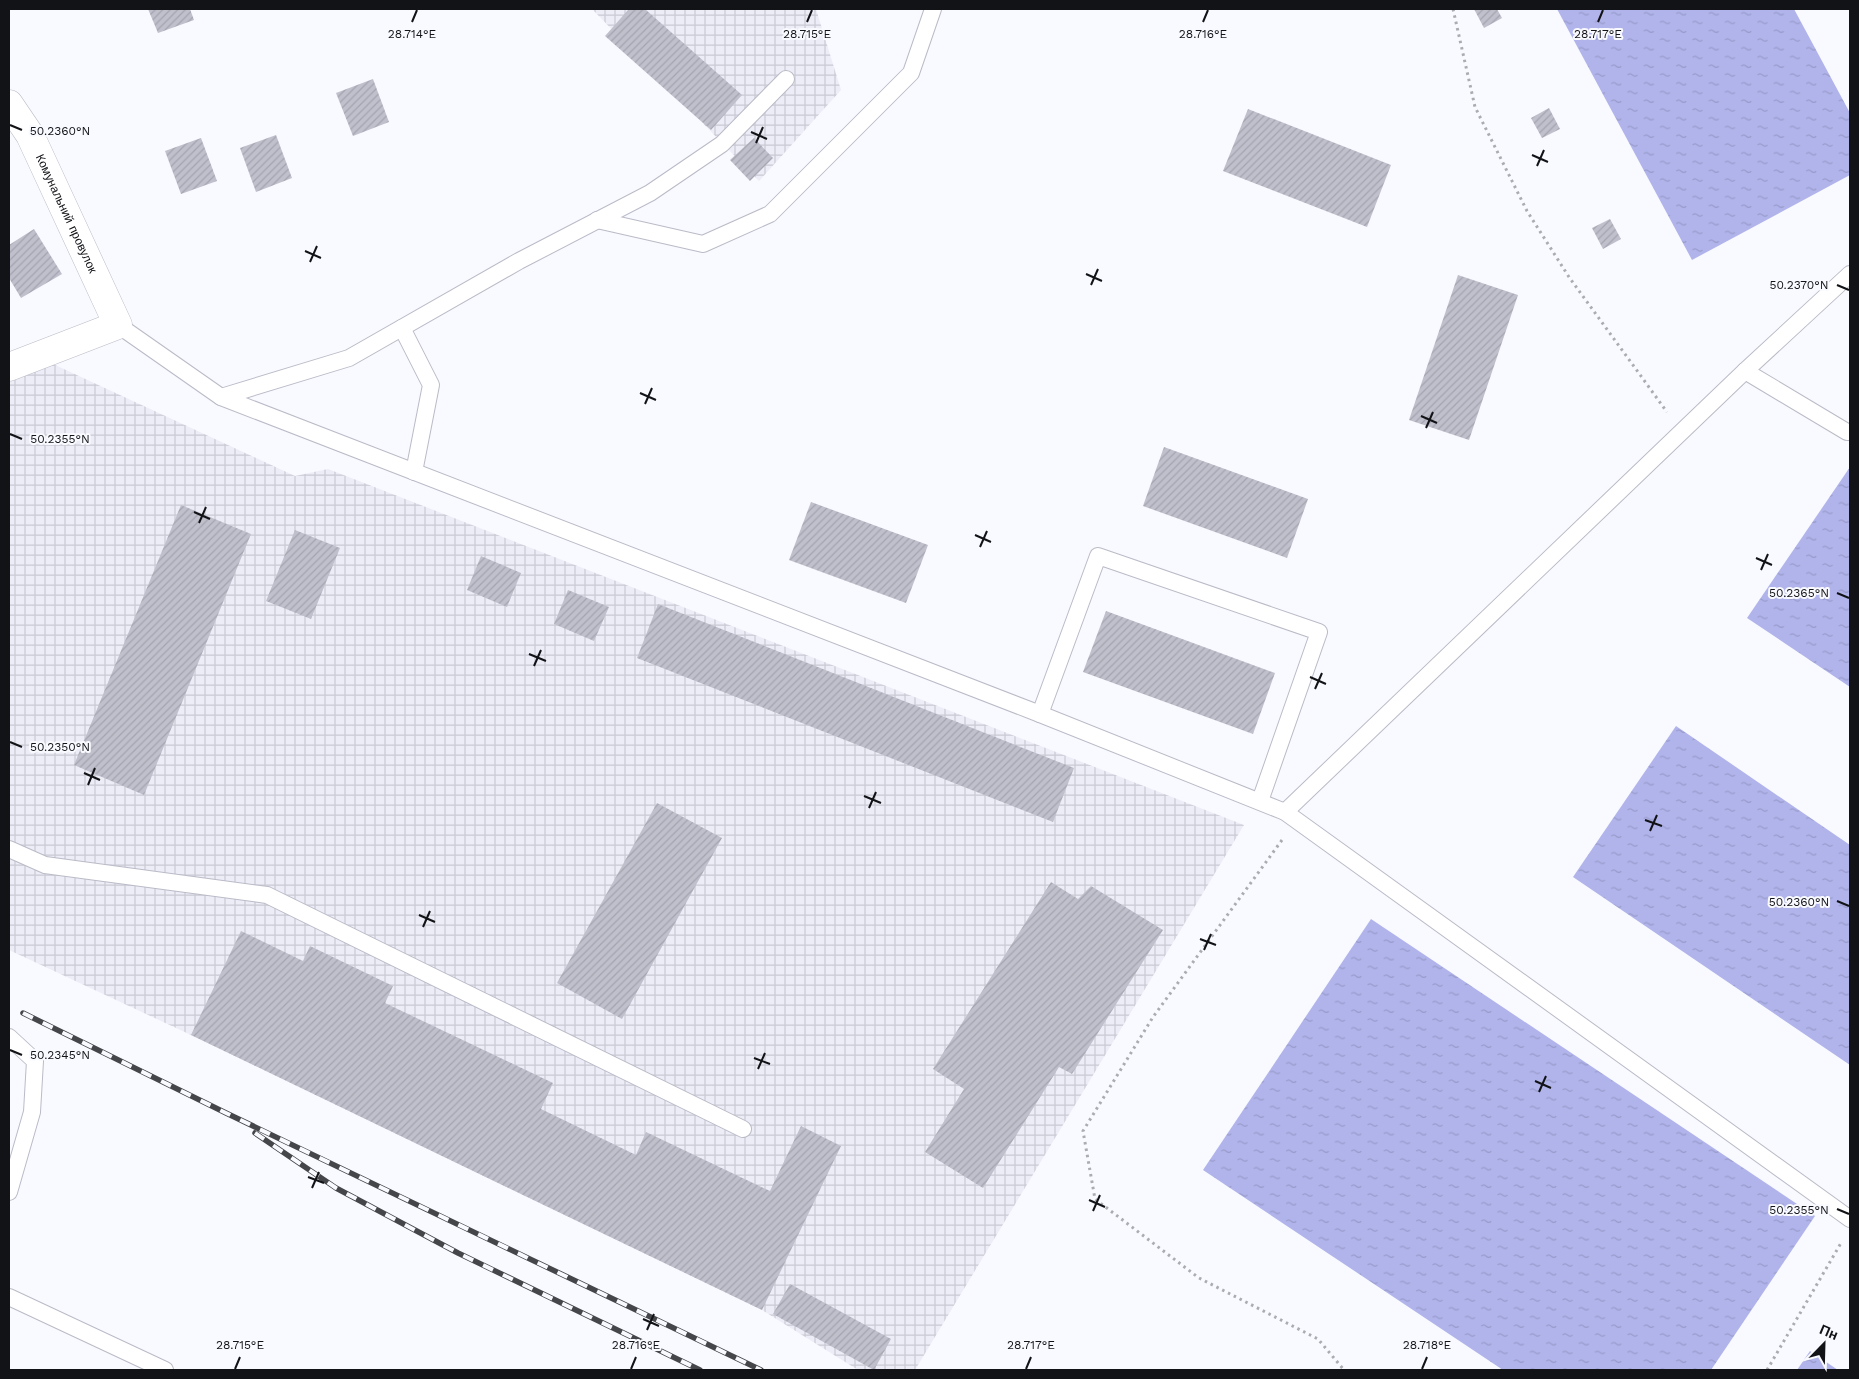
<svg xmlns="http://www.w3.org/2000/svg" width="1859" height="1379" font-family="'Work Sans',sans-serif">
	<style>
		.industrial { fill: url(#industrial-grid) }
		.water { fill: url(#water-ripples) }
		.building { fill: url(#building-hatch) }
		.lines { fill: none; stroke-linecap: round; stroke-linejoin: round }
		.lane-casing { stroke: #babbc7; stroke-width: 18 }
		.street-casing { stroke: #babbc7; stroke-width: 29 }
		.path { stroke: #abacb1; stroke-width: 3; stroke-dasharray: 2.5 4; stroke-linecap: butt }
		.lane { stroke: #fff; stroke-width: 16 }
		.street { stroke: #fff; stroke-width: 28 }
		.rail-casing { stroke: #45464a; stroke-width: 5.5 }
		.rail { stroke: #f9faff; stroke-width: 4; stroke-dasharray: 11; stroke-linecap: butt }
		.ticks { fill: none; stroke: #121317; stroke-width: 2 }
		.labels { text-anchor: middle; stroke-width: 4; stroke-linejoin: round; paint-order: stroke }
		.street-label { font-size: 12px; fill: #121317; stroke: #f9faff }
		.ticks-label { font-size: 12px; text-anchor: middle; fill: #121317; stroke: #f9faff; stroke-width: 4; stroke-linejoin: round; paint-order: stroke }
	</style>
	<defs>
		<pattern id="industrial-grid" width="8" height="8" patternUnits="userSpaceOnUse" patternTransform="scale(1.25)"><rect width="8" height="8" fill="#ecedf7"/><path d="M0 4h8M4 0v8" fill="none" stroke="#c9cad3"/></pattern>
		<pattern id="water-ripples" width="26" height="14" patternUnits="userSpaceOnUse" patternTransform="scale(1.25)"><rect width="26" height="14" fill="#b1b4eb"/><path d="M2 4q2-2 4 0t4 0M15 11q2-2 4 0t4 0" fill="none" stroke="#979ac9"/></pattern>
		<pattern id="building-hatch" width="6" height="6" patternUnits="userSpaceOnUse" patternTransform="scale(1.25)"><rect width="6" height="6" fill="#bfc0cc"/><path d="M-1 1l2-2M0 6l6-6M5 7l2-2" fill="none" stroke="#a3a4ae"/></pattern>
	</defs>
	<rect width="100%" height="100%" fill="#f9faff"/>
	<!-- industrial -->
	<g class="industrial">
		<path d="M592 9H816L841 90 759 181Z"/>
		<path d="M53 364 295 476 328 469 1244 825 915 1370H858L762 1310 191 1035 9 950V380Z"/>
	</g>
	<!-- water -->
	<g class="water">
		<path d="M1557 9H1794L1850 113V175L1692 260Z"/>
		<path d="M1850 467V687L1747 618Z"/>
		<path d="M1676 726 1850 845V1065L1573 877Z"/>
		<path d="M1371 919 1815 1216 1711 1370H1503L1203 1170Z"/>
		<path d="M1810 1351 1838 1370H1797Z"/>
	</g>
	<!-- building -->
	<g class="building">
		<path d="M148 9H190L194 20 158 33Z"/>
		<path d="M629 9H645L742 95 711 130 605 36Z"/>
		<path d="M1474 9H1497L1502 18 1484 28Z"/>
		<path d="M373 79 389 122 353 136 336 93Z"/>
		<path d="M1549 108 1560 129 1542 138 1531 118Z"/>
		<path d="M1248 109 1391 165 1367 227 1223 171Z"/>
		<path d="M276 135 292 178 256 192 240 148Z"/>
		<path d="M201 138 217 181 181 194 165 151Z"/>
		<path d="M754 138 773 158 750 181 730 160Z"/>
		<path d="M1610 219 1621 239 1603 249 1592 228Z"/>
		<path d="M34 229 62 274 21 298 9 278V245Z"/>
		<path d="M1458 275 1518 295 1469 440 1409 420Z"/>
		<path d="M1164 447 1308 499 1287 558 1143 506Z"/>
		<path d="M811 502 928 545 906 603 789 560Z"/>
		<path d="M181 505 251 534 144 795 74 765Z"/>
		<path d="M295 530 340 548 311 619 266 601Z"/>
		<path d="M481 556 521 573 507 607 467 590Z"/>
		<path d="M568 590 609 607 594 641 554 624Z"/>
		<path d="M658 604 1074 768 1053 822 637 658Z"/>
		<path d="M1106 611 1275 673 1253 734 1083 672Z"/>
		<path d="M657 803 722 838 622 1019 557 983Z"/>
		<path d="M1051 882 1078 899 1091 886 1163 930 1072 1074 1059 1067 983 1188 925 1152 964 1089 933 1069Z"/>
		<path d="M241 931 303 961 310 946 393 986 385 1003 553 1083 541 1109 636 1155 646 1132 770 1191 801 1126 841 1146 762 1310 191 1035Z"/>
		<path d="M790 1284 891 1339 874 1370 773 1314Z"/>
	</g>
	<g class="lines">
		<defs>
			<g id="lane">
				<path d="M597 220 703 244 770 214 911 73 933 9"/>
				<path d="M118 325 221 397 1040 714 1285 812 1850 1219"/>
				<path d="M402 328 431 385 414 472"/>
				<path d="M1745 371 1847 432H1850"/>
				<path d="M221 397 349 358 519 261 650 193 722 144 786 79"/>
				<path d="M1040 714 1098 556 1319 632 1260 801"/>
				<path d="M1285 812 1745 371 1850 274"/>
				<path d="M9 849 45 865 267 895 743 1129"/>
				<path d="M9 1037 35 1061 32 1112 9 1192"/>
				<path d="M9 1297 165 1370"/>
			</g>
			<g id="street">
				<path id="s1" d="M9 104 30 135 118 325 9 367"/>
			</g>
		</defs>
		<!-- lane casing -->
		<use href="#lane" class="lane-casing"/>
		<!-- street casing -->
		<use href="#street" class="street-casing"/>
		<!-- path -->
		<g class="path">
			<path d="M1453 9 1475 107 1527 211 1569 277 1667 412"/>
			<path d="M1282 840 1153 1017 1083 1131 1095 1199 1199 1278 1318 1339 1344 1370"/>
			<path d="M1767 1370 1841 1243"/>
		</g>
		<!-- lane -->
		<use href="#lane" class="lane"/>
		<!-- street -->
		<use href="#street" class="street"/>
		<defs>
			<g id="rail">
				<path d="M23 1013 226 1113 761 1370"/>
				<path d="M255 1133 336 1188 458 1253 700 1370"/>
			</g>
		</defs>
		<!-- rail casing -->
		<use href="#rail" class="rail-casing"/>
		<!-- rail -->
		<use href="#rail" class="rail"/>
	</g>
	<!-- ticks -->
	<path class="ticks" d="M412 22 417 10M807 22 812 10M1203 22 1208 10M1598 22 1603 10M10 125 22 130M751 132 767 139M756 143 763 127M1532 155 1548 162M1537 166 1544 150M305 251 321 258M310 262 317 246M1086 274 1102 281M1091 285 1098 269M1837 285 1849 290M640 393 656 400M645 404 652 388M1421 416 1437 423M1426 428 1433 412M10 434 22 439M194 512 210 519M199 523 206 507M975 535 991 542M980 547 987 531M1756 558 1772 565M1761 570 1768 554M1837 593 1849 598M529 654 546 661M534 666 541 650M1310 677 1326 684M1315 689 1322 673M10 742 22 747M84 773 100 780M88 785 95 768M864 796 881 803M869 808 876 792M1645 820 1662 826M1650 831 1657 815M1837 901 1849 906M419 915 435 922M423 927 430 911M1200 939 1216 945M1204 950 1211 934M10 1050 22 1055M754 1058 770 1064M758 1069 765 1053M1535 1081 1551 1088M1539 1092 1546 1076M308 1177 324 1183M312 1188 319 1172M1089 1200 1105 1207M1837 1209 1849 1214M1093 1211 1100 1195M643 1319 659 1326M647 1330 654 1314M235 1369 240 1357M631 1369 636 1357M1026 1369 1031 1357M1422 1369 1427 1357"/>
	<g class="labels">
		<!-- street labels -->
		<g class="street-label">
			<text dy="4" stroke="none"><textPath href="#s1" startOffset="124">Комунальний провулок</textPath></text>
		</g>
	</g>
	<g class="ticks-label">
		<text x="412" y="38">28.714°E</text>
		<text x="807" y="38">28.715°E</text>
		<text x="1203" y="38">28.716°E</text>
		<text x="1598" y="38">28.717°E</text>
		<text x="60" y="135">50.2360°N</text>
		<text x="1799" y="289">50.2370°N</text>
		<text x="60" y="443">50.2355°N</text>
		<text x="1799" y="597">50.2365°N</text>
		<text x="60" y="751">50.2350°N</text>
		<text x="1799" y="906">50.2360°N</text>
		<text x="60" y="1059">50.2345°N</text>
		<text x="1799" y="1214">50.2355°N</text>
		<text x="240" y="1349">28.715°E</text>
		<text x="636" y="1349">28.716°E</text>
		<text x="1031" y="1349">28.717°E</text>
		<text x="1427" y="1349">28.718°E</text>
	</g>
	<!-- border -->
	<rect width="1859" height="1379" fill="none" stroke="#121317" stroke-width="20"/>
	<!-- north arrow -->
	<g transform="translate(1824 1344) rotate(23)" stroke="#f9faff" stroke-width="4" paint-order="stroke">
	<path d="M0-4L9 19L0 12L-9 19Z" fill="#121317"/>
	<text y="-8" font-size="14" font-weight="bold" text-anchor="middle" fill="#121317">Пн</text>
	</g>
</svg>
